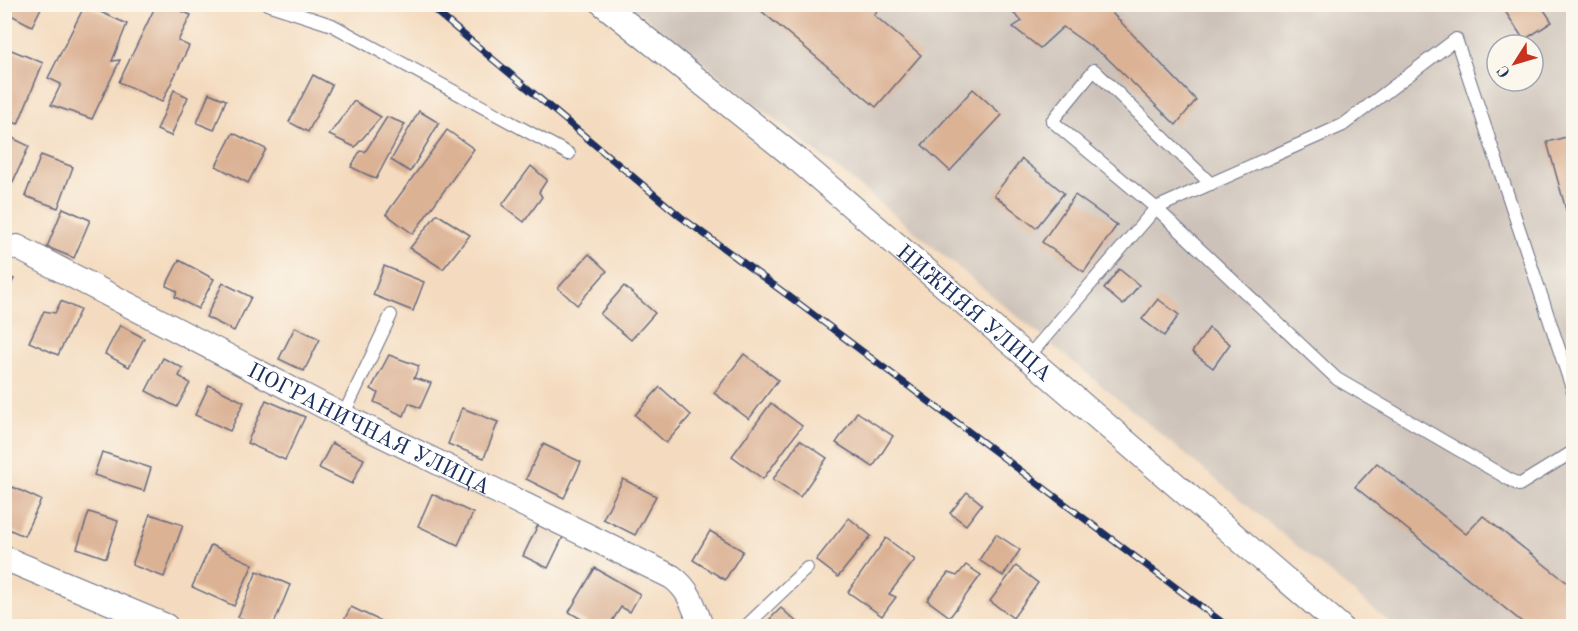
<svg xmlns="http://www.w3.org/2000/svg" width="1578" height="631" font-family="'Old Standard TT',serif">
	<style>
		.industrial { fill: #cdc2b9; fill-rule: evenodd }
		.building { fill: #dcb295 }
		.lines { fill: none; stroke-linecap: round; stroke-linejoin: round }
		.lane-casing { stroke: #676b80; stroke-width: 14 }
		.street-casing { stroke: #676b80; stroke-width: 26 }
		.lane { stroke: #fff; stroke-width: 12 }
		.street { stroke: #fff; stroke-width: 24 }
		.rail-casing { stroke: #1b2f5e; stroke-width: 7 }
		.rail { stroke: #fbf7ec; stroke-width: 4.5; stroke-dasharray: 14; stroke-linecap: butt }
		.labels { text-anchor: middle; stroke-width: 4.5; stroke-linejoin: round; paint-order: stroke }
		.street-label { font-size: 22px; fill: #1b2f5e; stroke: #fbf7ec }
	</style>
	<rect width="100%" height="100%" fill="#fbf7ec"/>
	<filter id="ink" filterUnits="userSpaceOnUse"><feTurbulence type="fractalNoise" baseFrequency=".0167" numOctaves="2"/><feDisplacementMap in="SourceGraphic" scale="12" xChannelSelector="R" yChannelSelector="G"/><feConvolveMatrix kernelMatrix="1 2 1 2 8 2 1 2 1" color-interpolation-filters="sRGB"/></filter>
	<filter id="wash" filterUnits="userSpaceOnUse"><feTurbulence type="fractalNoise" baseFrequency=".008" numOctaves="4" result="noise"/><feDisplacementMap in="SourceGraphic" scale="24" xChannelSelector="R" yChannelSelector="G"/><feGaussianBlur stdDeviation="1.35" result="paint"/><feColorMatrix in="noise" values="0 0 0 0 0 0 0 0 0 0 0 0 0 0 0 0 0 1.4 0 .05"/><feComposite in="paint" operator="in"/></filter>
	<g filter="url(#wash)">
		<rect width="100%" height="100%" fill="#f4dbbf"/>
		<!-- industrial -->
		<path class="industrial" d="M630 5H1573V626H1394L848 177ZM1497 45H1533V81H1497Z"/>
		<g id="blocks">
			<!-- building -->
			<g class="building">
				<path d="M12 4H43L32 26 7 13Z"/>
				<path d="M753 4H882L874 15 921 55 876 107Z"/>
				<path d="M1003 4H1119L1112 13 1196 100 1176 125 1106 57 1063 27 1040 48 1013 27 1022 21Z"/>
				<path d="M85 5 127 24 112 61 120 60 92 119 51 105 61 84 48 78Z"/>
				<path d="M156 5H166L191 15 178 41 189 46 162 102 119 82Z"/>
				<path d="M1501 5H1541L1552 22 1524 40Z"/>
				<path d="M4 47 43 63 18 124 4 119Z"/>
				<path d="M313 75 332 85 308 132 289 122Z"/>
				<path d="M973 89 1002 115 950 171 922 145Z"/>
				<path d="M174 90 188 97 171 136 157 130Z"/>
				<path d="M209 93 226 100 214 130 197 123Z"/>
				<path d="M354 101 381 117 355 147 329 135Z"/>
				<path d="M419 111 439 123 410 172 391 160Z"/>
				<path d="M387 117 405 124 376 179 351 167 360 151 365 152Z"/>
				<path d="M447 130 474 149 413 234 386 214Z"/>
				<path d="M233 133 266 149 248 183 216 166Z"/>
				<path d="M4 134 29 146 7 195 4 194Z"/>
				<path d="M1574 135V235H1573L1547 142Z"/>
				<path d="M41 155 73 167 58 208 25 196Z"/>
				<path d="M1022 159 1064 193 1036 228 994 195Z"/>
				<path d="M531 166 547 180 539 192 542 197 524 222 502 205Z"/>
				<path d="M1075 195 1117 225 1084 272 1042 242Z"/>
				<path d="M63 208 90 220 74 258 47 247Z"/>
				<path d="M437 214 470 235 443 269 410 248Z"/>
				<path d="M589 254 607 271 577 305 558 288Z"/>
				<path d="M179 260 214 279 198 309 175 297 177 291 166 286Z"/>
				<path d="M384 266 424 282 413 311 373 295Z"/>
				<path d="M1119 269 1139 285 1123 305 1104 289Z"/>
				<path d="M4 275 14 279 4 298Z"/>
				<path d="M223 283 251 297 234 331 206 317Z"/>
				<path d="M624 286 655 313 631 340 600 314Z"/>
				<path d="M1158 299 1179 315 1164 336 1142 319Z"/>
				<path d="M61 301 80 310 58 355 29 342 44 311 55 313Z"/>
				<path d="M120 325 144 338 129 367 105 354Z"/>
				<path d="M295 327 320 339 304 371 279 359Z"/>
				<path d="M1209 328 1230 344 1213 368 1192 352Z"/>
				<path d="M744 354 778 380 749 419 714 393Z"/>
				<path d="M389 355 419 366 414 378 431 383 420 408 409 403 404 416 374 402 378 393 371 389Z"/>
				<path d="M163 358 183 368 179 376 190 383 177 407 146 391Z"/>
				<path d="M209 385 244 402 230 431 195 415Z"/>
				<path d="M660 387 691 415 666 443 635 415Z"/>
				<path d="M266 400 305 417 285 460 247 443Z"/>
				<path d="M771 403 802 426 763 479 732 456Z"/>
				<path d="M462 408 498 422 484 458 448 444Z"/>
				<path d="M857 412 893 436 873 467 836 443Z"/>
				<path d="M800 440 827 458 800 497 773 479Z"/>
				<path d="M332 443 364 459 352 484 319 468Z"/>
				<path d="M543 444 581 462 564 498 526 479Z"/>
				<path d="M102 452 151 468 144 491 94 475Z"/>
				<path d="M1377 463 1466 534 1483 516 1574 588V626H1527L1355 487Z"/>
				<path d="M623 479 656 496 635 535 603 519Z"/>
				<path d="M13 487 41 500 24 536 4 527V504Z"/>
				<path d="M967 492 982 504 966 525 950 513Z"/>
				<path d="M432 494 473 513 458 545 418 526Z"/>
				<path d="M89 512 118 521 106 558 77 548Z"/>
				<path d="M150 514 183 525 164 577 132 565Z"/>
				<path d="M849 518 871 536 838 577 816 560Z"/>
				<path d="M538 525 563 537 548 568 523 556Z"/>
				<path d="M710 531 743 551 725 580 693 560Z"/>
				<path d="M996 534 1020 550 1003 576 979 560Z"/>
				<path d="M886 538 915 560 889 594 896 597 882 616 848 592Z"/>
				<path d="M211 545 253 564 234 606 192 587Z"/>
				<path d="M966 565 981 575 950 617 927 600 948 573 957 576Z"/>
				<path d="M1016 566 1038 583 1013 618 990 601Z"/>
				<path d="M595 568 640 594 630 612 621 607 609 626H593L569 612Z"/>
				<path d="M257 571 290 585 273 626H261L238 617Z"/>
				<path d="M351 607 391 626H352V625L344 620Z"/>
				<path d="M781 608 801 626H763Z"/>
			</g>
		</g>
	</g>
	<g filter="url(#ink)">
		<use href="#blocks" fill-opacity="0" stroke="#676b80" stroke-width="1.5"/>
		<g class="lines">
			<defs>
				<g id="lane">
					<path d="M267 4 332 25 569 154"/>
					<path d="M1211 184 1094 70 1052 121 1156 208 1337 379 1519 485 1574 451"/>
					<path d="M1028 357 1156 208 1343 125 1456 39 1574 394"/>
					<path d="M343 416 391 315"/>
					<path d="M746 626 807 568"/>
				</g>
				<g id="street">
					<path id="s1" d="M603 4 798 160 1340 626"/>
					<path id="s2" d="M17 247 343 416 672 577C690 590 694 607 701 626"/>
					<path d="M4 558 166 626"/>
				</g>
			</defs>
			<!-- lane casing -->
			<use href="#lane" class="lane-casing"/>
			<!-- street casing -->
			<use href="#street" class="street-casing"/>
			<!-- lane -->
			<use href="#lane" class="lane"/>
			<!-- street -->
			<use href="#street" class="street"/>
			<defs>
				<path id="rail" d="M427 4 681 217 790 297 1227 626"/>
			</defs>
			<!-- rail casing -->
			<use href="#rail" class="rail-casing"/>
			<!-- rail -->
			<use href="#rail" class="rail"/>
		</g>
	</g>
	<g class="labels">
		<!-- street labels -->
		<g class="street-label">
			<text dy="8" stroke="none"><textPath href="#s1" startOffset="483">НИЖНЯЯ УЛИЦА</textPath></text>
			<text dy="8" stroke="none"><textPath href="#s2" startOffset="396">ПОГРАНИЧНАЯ УЛИЦА</textPath></text>
		</g>
	</g>
	<!-- margin -->
	<rect width="1578" height="631" fill="none" stroke="#fbf7ec" stroke-width="24"/>
	<!-- north arrow -->
	<g transform="translate(1515 63) rotate(233)"><circle r="28" fill="#fbf7ec" stroke="#a1a7b3" stroke-width="1.5"/>
	<path d="M0-4.5L10 22L0 15L-10 22Z" fill="#c8321e"/>
	<text y="-9" font-size="16" font-weight="bold" text-anchor="middle" fill="#1b2f5e">С</text>
	</g>
</svg>
